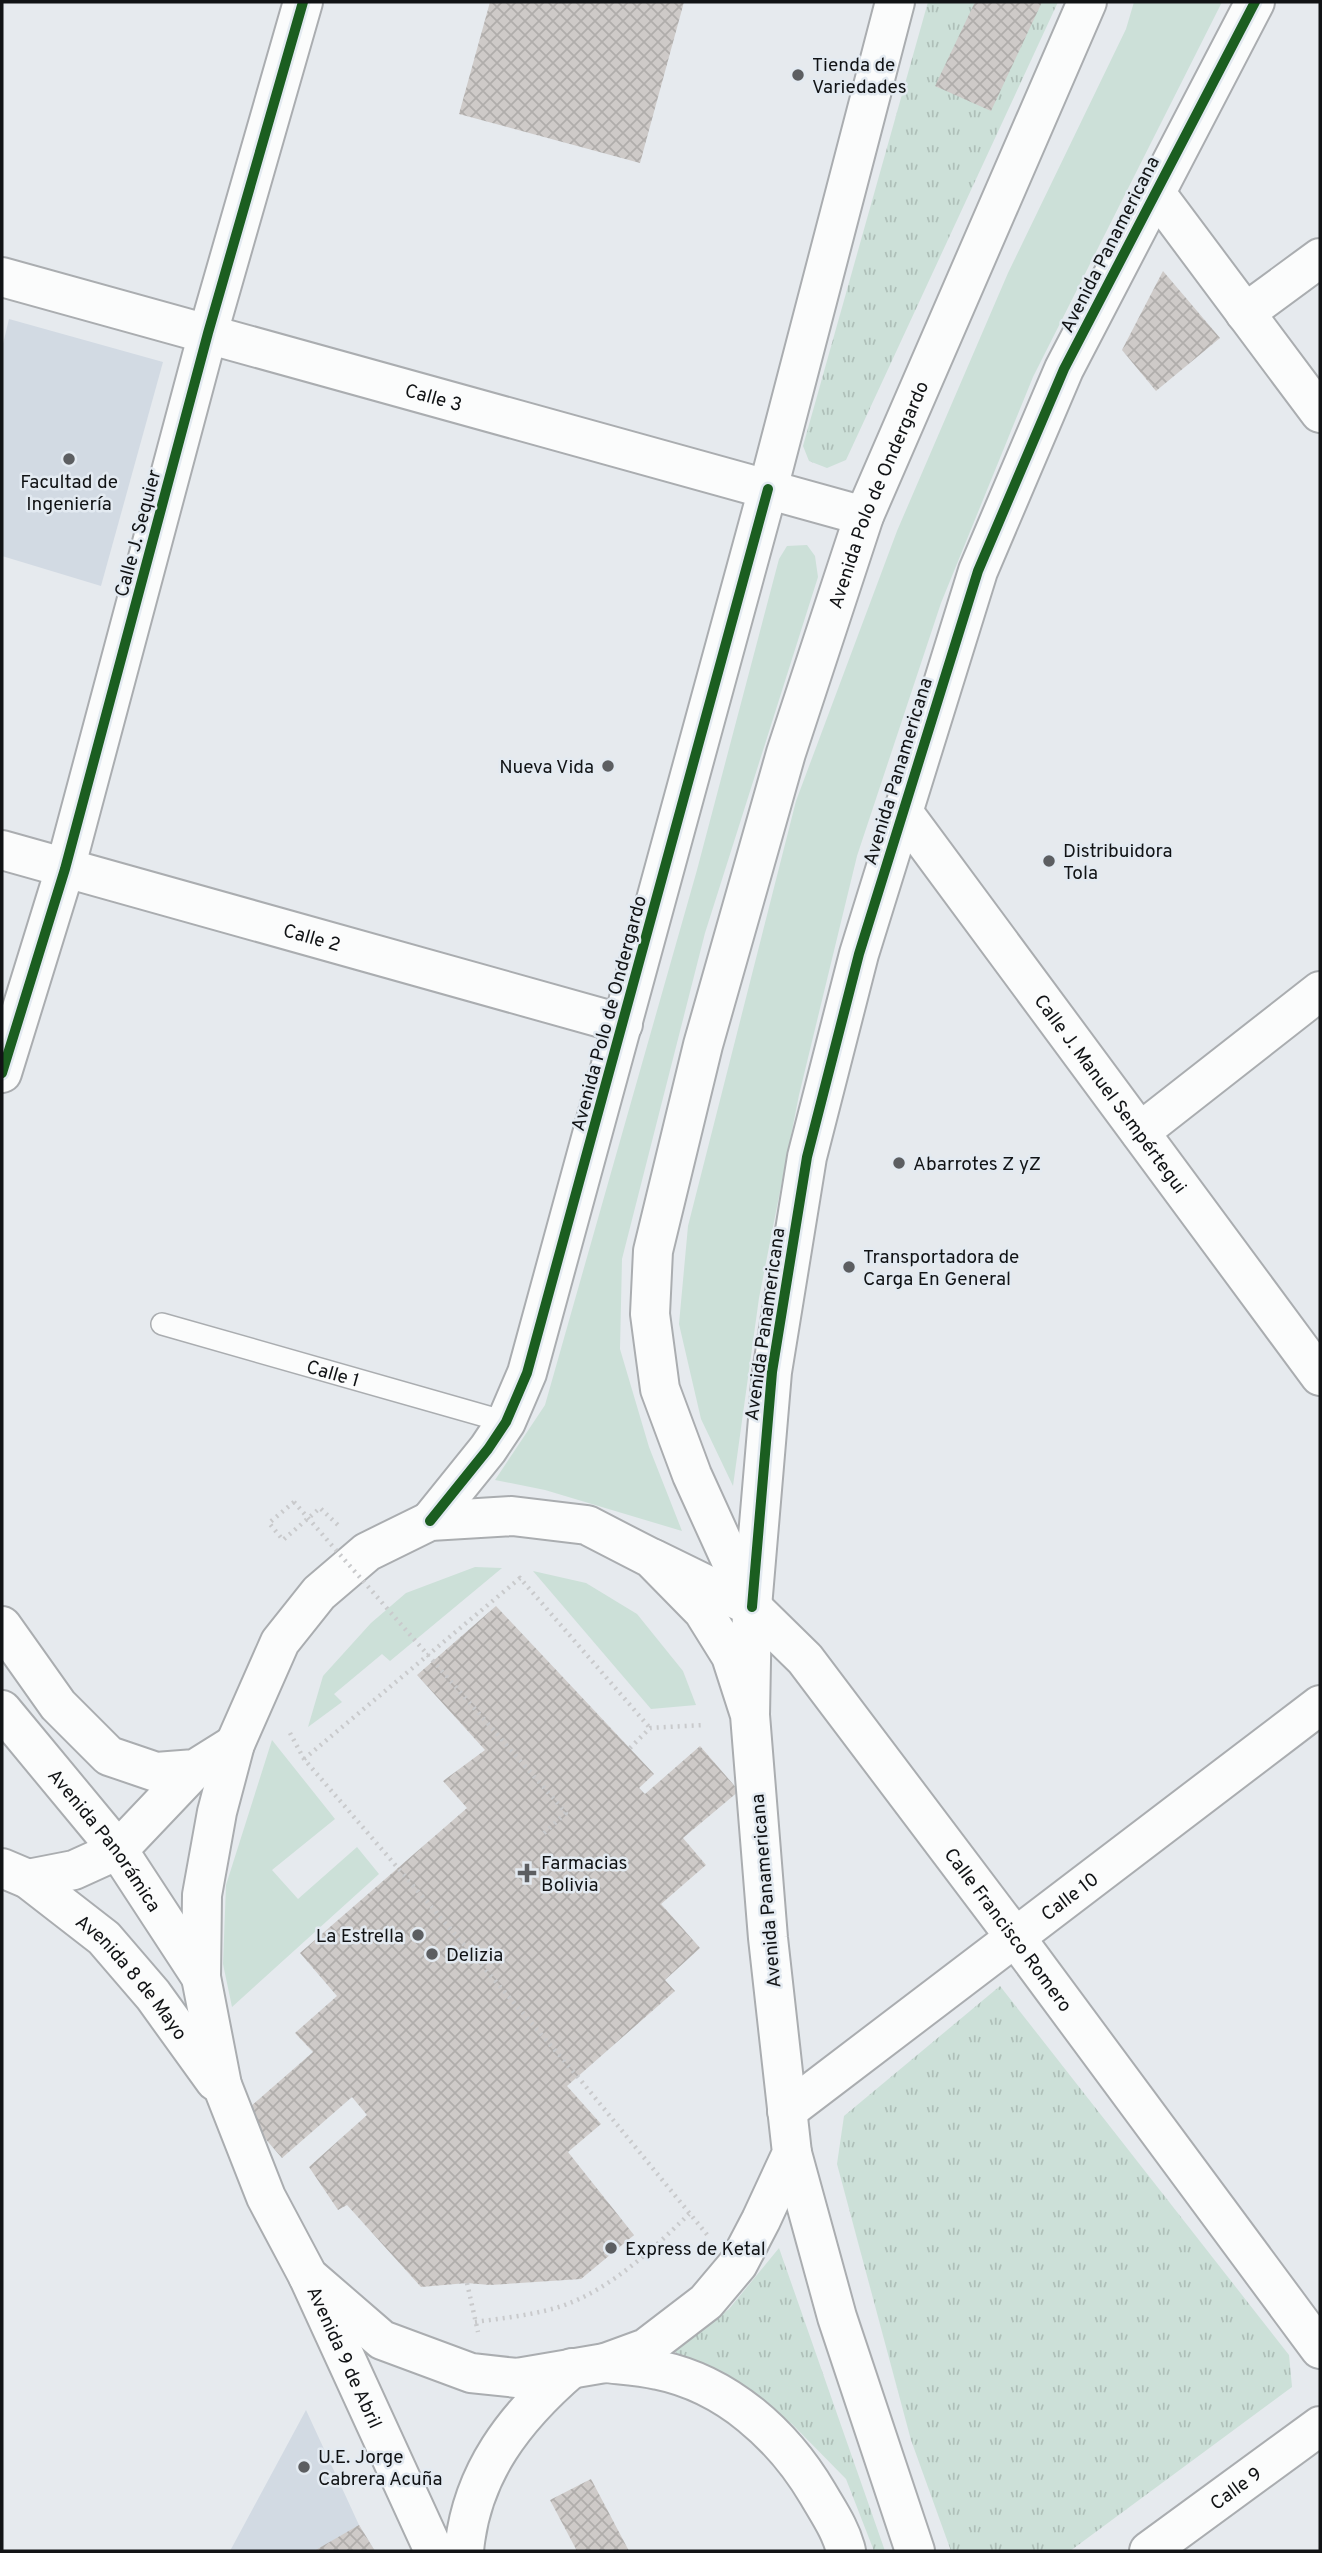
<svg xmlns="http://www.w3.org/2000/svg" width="1322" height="2553" font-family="Overpass,sans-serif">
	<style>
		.built { fill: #d2dae3 }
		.grass { fill: #cce0d8 }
		.park { fill: url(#park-tufts) }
		.building { fill: url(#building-cross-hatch) }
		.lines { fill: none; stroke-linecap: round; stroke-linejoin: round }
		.lane-casing { stroke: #aaadb0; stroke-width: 24 }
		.street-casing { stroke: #aaadb0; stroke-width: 42 }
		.secondary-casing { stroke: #aaadb0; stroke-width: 42 }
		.primary-casing { stroke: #aaadb0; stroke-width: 42 }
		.path { stroke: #c9cacc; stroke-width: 4.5; stroke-dasharray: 2 5; stroke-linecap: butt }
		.lane { stroke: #fbfcfc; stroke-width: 21 }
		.street { stroke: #fbfcfc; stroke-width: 38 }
		.secondary { stroke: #fbfcfc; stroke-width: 38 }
		.primary { stroke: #fbfcfc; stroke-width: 38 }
		.path-bridge { stroke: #c9cacc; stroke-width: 4.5; stroke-dasharray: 2 5; stroke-linecap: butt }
		.cycleway-casing { stroke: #e3eaf1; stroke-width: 15 }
		.cycleway { stroke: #1b5e20; stroke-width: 10 }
		.poi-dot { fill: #5c5e61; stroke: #e3eaf1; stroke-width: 2.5 }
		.labels { text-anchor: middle; stroke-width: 5; stroke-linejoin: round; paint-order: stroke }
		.poi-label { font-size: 19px; fill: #111315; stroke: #e3eaf1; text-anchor: start }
		.street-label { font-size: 19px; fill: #111315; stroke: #e3eaf1 }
	</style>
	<defs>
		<pattern id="park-tufts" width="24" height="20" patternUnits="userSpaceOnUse" patternTransform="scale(1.75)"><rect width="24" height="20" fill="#cce0d8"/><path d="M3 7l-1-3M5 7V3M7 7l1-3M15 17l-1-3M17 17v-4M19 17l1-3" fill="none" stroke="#aebfb8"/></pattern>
		<pattern id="building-cross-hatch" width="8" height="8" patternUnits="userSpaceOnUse" patternTransform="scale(1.75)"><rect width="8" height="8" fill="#cecac8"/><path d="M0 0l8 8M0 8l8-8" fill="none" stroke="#b0adab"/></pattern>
	</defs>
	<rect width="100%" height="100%" fill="#e6eaee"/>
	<!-- built -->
	<g class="built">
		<path d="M9 319 163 362 101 586 2 556V348Z"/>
		<path d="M306 2410 359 2525 375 2551H230Z"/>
	</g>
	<!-- grass -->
	<g class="grass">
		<path d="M1134 2H1222L1033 377 941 603 857 856 799 1095 759 1298 733 1486 701 1419 679 1324 688 1226 796 801 897 531 1008 273 1126 29Z"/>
		<path d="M807 545 815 556 818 577 705 933 622 1259 620 1349 649 1447 682 1531 545 1490 495 1480 545 1405 697 870 779 559 787 546Z"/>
		<path d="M475 1567 502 1568 390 1661 382 1654 334 1694 342 1702 308 1727 323 1676 371 1623 406 1593Z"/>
		<path d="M533 1571 586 1583 637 1614 683 1671 696 1705 651 1709Z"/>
		<path d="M272 1740 335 1819 272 1870 298 1899 357 1847 379 1874 232 2007 223 1964 226 1885Z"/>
	</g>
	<!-- park -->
	<g class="park">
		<path d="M928 2H1058L846 460 827 468 809 461 803 446Z"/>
		<path d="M1000 1986 1289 2355 1292 2387 1070 2551H951L911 2440 837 2164 844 2116Z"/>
		<path d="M779 2248 885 2551H874L846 2479 792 2424 742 2386 673 2351 729 2309Z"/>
	</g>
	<!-- building -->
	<g class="building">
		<path d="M490 2H684L640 163 459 114Z"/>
		<path d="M975 2H1042L991 111 935 86Z"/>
		<path d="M1163 271 1220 338 1156 391 1122 350Z"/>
		<path d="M496 1606 654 1774 639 1788 645 1794 700 1746 739 1791 683 1838 706 1865 661 1904 700 1948 665 1980 675 1991 567 2086 601 2124 568 2152 634 2235 581 2279 490 2285 467 2283 421 2287 347 2205 338 2210 309 2167 367 2115 352 2097 282 2158 243 2113 313 2052 295 2033 337 1996 300 1953 467 1808 443 1781 485 1750 417 1675Z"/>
		<path d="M591 2479 629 2551H577L550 2500Z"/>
		<path d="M359 2525 375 2551H314Z"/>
	</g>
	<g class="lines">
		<defs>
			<g id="lane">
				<path id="s1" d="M162 1324 506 1422"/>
			</g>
			<g id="street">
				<path d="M1155 192 1320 413"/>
				<path id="s2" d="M2 277 864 516"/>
				<path d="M1245 313 1320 258"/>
				<path id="s3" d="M903 812 1320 1376"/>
				<path id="s4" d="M2 850 623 1024"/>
				<path d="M2 1073 65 869 208 333 303 2"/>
				<path d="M1140 1132 1320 991"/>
				<path id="s5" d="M654 1559 752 1607 805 1659 1015 1937 1320 2349"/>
				<path id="s6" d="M787 2111 1320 1705"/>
				<path id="s7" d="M1149 2551 1320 2426"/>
			</g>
			<g id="secondary">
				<path d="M752 1607 772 1372 807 1157 859 954 978 571 1064 369 1255 2"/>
				<path d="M2 1626 58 1705 109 1756 156 1772 195 1769 235 1744"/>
				<path id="s8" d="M2 1710 118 1850 201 1977"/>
				<path id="s9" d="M2 1868 28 1879 104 1938 153 1995 215 2081 222 2085"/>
				<path d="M28 1879 74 1870 118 1850 195 1769"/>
				<path d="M792 2153 837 2317 915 2551"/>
				<path id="s10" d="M308 2276 434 2551"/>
				<path d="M605 2363C623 2365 641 2366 658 2370 727 2384 783 2435 818 2494 829 2513 841 2530 846 2551"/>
				<path d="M464 2551C471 2473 515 2417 572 2368"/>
			</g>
			<g id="primary">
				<path d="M430 1521 488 1449 506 1422 527 1373 768 489 895 2"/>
				<path id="s11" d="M750 1715 731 1656 703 1611 651 1558 587 1525 512 1516 430 1521 367 1552 319 1593 280 1642 235 1744 217 1812 202 1895 201 1977 222 2085 266 2197 308 2276 382 2340 471 2373 517 2378 605 2363 646 2348 706 2302 738 2264 761 2220 792 2153 768 1938 750 1715 752 1607 692 1475 660 1389 650 1314 653 1251 703 1045 786 753 864 516 1087 2"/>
			</g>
		</defs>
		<!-- lane casing -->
		<use href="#lane" class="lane-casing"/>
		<!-- street casing -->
		<use href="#street" class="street-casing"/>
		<!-- secondary casing -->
		<use href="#secondary" class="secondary-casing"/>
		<!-- primary casing -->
		<use href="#primary" class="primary-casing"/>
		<!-- path -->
		<g class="path">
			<path d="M294 1502 269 1523 283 1540 320 1508 339 1526"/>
			<path d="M290 1733 304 1759 578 2077 709 2237"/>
			<path d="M630 1748 650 1728 703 1725"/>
			<path d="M304 1759 520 1578 650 1728"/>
			<path d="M467 2283 478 2332"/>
			<path d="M475 2322C504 2318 534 2315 562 2306 611 2289 653 2249 689 2214"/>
		</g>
		<!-- lane -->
		<use href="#lane" class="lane"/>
		<!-- street -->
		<use href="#street" class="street"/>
		<!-- secondary -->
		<use href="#secondary" class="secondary"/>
		<!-- primary -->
		<use href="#primary" class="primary"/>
		<!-- path-bridge -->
		<path class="path-bridge" d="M294 1502 566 1813 542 1835"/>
		<defs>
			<g id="cycleway">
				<path d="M2 1073 65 869 208 333 303 2"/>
				<path d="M430 1521 488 1449 506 1422 527 1373 768 489"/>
				<path d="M752 1607 772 1372 807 1157 859 954 978 571 1064 369 1255 2"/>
			</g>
		</defs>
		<!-- cycleway casing -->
		<use href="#cycleway" class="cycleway-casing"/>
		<!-- cycleway -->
		<use href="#cycleway" class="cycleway"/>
	</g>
	<!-- markers -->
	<g class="poi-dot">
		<circle cx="798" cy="75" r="7"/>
		<circle cx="69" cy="459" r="7"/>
		<circle cx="608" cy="766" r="7"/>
		<circle cx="1049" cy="861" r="7"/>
		<circle cx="899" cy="1163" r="7"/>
		<circle cx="849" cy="1267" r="7"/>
		<path d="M523.5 1862.5h7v7h7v7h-7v7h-7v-7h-7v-7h7z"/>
		<circle cx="418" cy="1935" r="7"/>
		<circle cx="432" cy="1954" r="7"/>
		<circle cx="611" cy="2248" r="7"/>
		<circle cx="304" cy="2467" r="7"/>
	</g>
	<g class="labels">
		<!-- poi labels -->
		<g class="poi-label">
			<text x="812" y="71">Tienda de<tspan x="812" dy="22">Variedades</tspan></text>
			<text x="69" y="488" text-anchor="middle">Facultad de<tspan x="69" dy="22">Ingeniería</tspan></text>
			<text x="594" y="773" text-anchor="end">Nueva Vida</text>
			<text x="1063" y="857">Distribuidora<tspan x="1063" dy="22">Tola</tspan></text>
			<text x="913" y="1170">Abarrotes Z yZ</text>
			<text x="863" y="1263">Transportadora de<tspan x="863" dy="22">Carga En General</tspan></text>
			<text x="541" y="1869">Farmacias<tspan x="541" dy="22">Bolivia</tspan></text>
			<text x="404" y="1942" text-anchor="end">La Estrella</text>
			<text x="446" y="1961">Delizia</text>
			<text x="625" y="2255">Express de Ketal</text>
			<text x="318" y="2463">U.E. Jorge<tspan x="318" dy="22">Cabrera Acuña</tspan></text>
		</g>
		<!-- street labels -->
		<g class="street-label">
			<text transform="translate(1109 244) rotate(-63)" y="7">Avenida Panamericana</text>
			<text dy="7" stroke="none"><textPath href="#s2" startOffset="448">Calle 3</textPath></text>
			<text dy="7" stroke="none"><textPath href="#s11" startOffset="3617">Avenida Polo de Ondergardo</textPath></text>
			<text transform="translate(137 533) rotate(-75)" y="7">Calle J. Sequier</text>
			<text transform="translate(897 771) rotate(-73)" y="7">Avenida Panamericana</text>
			<text dy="7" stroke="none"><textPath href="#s4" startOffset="322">Calle 2</textPath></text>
			<text transform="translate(608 1013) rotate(-75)" y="7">Avenida Polo de Ondergardo</text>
			<text dy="7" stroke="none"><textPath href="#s3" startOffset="350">Calle J. Manuel Sempértegui</textPath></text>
			<text transform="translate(764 1324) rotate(-82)" y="7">Avenida Panamericana</text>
			<text dy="7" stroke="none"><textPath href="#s1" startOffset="178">Calle 1</textPath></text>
			<text dy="7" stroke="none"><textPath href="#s8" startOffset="166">Avenida Panorámica</textPath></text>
			<text transform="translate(765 1891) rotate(-95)" y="7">Avenida Panamericana</text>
			<text dy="7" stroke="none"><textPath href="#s6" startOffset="355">Calle 10</textPath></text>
			<text dy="7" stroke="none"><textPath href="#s5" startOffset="522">Calle Francisco Romero</textPath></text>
			<text dy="7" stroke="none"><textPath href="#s9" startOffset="172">Avenida 8 de Mayo</textPath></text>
			<text dy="7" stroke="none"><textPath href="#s10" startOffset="89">Avenida 9 de Abril</textPath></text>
			<text dy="7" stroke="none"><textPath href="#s7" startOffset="107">Calle 9</textPath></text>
		</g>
	</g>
	<!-- border -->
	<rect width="1322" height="2553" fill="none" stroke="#111315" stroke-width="7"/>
</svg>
